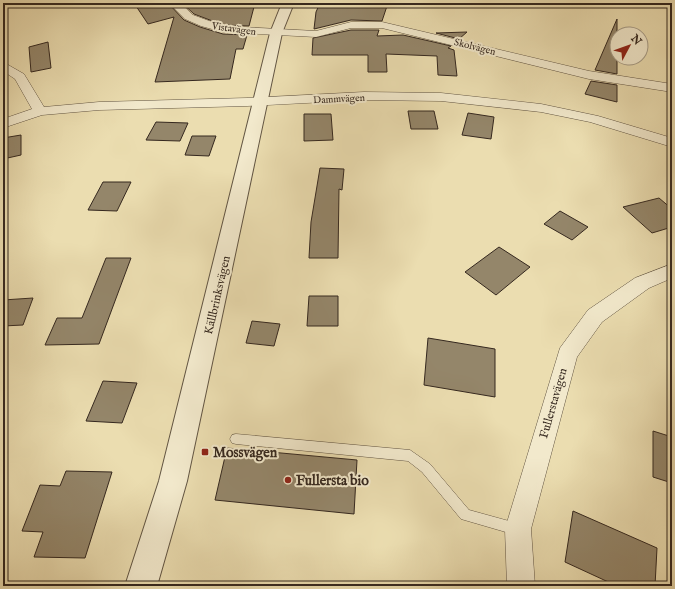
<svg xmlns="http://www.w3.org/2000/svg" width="675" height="589" font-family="'IM FELL English',serif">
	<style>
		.building { fill: #94866a; stroke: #35281f }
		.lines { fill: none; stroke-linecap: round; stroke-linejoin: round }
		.service-casing { stroke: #625543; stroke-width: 1 }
		.minor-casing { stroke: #625543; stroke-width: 1 }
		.tertiary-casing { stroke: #625543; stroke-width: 2 }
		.service { fill: #f2e9cc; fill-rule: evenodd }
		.minor { fill: #f2e9cc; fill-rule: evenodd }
		.tertiary { fill: #f2e9cc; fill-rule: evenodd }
		.poi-dot { fill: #8f2418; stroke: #f2e9cc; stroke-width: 1.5 }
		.labels { text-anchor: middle; stroke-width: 4; stroke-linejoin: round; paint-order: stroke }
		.far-street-label { font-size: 10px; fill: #35281f; stroke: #f2e9cc }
		.street-label { font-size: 12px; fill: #35281f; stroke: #f2e9cc }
		.near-poi-label { font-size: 14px; font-weight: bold; fill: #35281f; stroke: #f2e9cc; text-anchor: start }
	</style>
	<rect width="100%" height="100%" fill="#ebddb0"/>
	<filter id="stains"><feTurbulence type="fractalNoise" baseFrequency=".005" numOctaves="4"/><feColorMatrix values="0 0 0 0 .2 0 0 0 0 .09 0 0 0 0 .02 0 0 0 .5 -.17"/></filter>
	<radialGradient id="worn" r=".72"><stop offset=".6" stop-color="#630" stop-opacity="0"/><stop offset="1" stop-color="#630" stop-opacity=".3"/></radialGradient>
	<!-- building -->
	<g class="building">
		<path d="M134 3H168L184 20 200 27 223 34 247 35 243 49H236L230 79 155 82 174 17 148 24Z"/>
		<path d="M182 3H255L249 26 223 25 194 14Z"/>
		<path d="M320 3H346L387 6 382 21 351 20 314 29 316 12Z"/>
		<path d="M617 19V74L595 70Z"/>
		<path d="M351 30H379L377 36 403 35 451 46 448 48 454 50 457 76 438 75 437 56 386 54 387 72H368V55H312L313 38Z"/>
		<path d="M467 32 459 39 436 33Z"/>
		<path d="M48 42 51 68 31 72 29 47Z"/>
		<path d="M591 81 617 85V102L585 94Z"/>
		<path d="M408 111H434L438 129H411Z"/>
		<path d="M468 113 494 117 491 139 462 135Z"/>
		<path d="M304 114H331L333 140 304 141Z"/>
		<path d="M156 122 188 123 180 141 146 140Z"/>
		<path d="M21 135V155L3 159V138Z"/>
		<path d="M192 136H216L209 156 185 155Z"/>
		<path d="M320 168 344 169 342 190 339 189 338 258H309L311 222Z"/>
		<path d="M103 182H131L117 211 88 210Z"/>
		<path d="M659 198 672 209V227L652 233 623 207Z"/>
		<path d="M560 211 588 227 572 240 544 224Z"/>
		<path d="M499 247 530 267 496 295 465 272Z"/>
		<path d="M106 258H131L99 344 45 345 57 318H82Z"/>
		<path d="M309 296H338V326H307Z"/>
		<path d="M33 298 23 325 3 326V300Z"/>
		<path d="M252 321 280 324 274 346 246 343Z"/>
		<path d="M428 338 495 349V397L424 385Z"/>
		<path d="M103 381 137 383 122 423 86 421Z"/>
		<path d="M653 431 672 437V483L653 477Z"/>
		<path d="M227 448 357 460 354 514 215 500Z"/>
		<path d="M66 471 112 472 85 558 34 557 43 532 22 531 40 485 60 486Z"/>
		<path d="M573 511 657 548 655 586H617L565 562Z"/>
	</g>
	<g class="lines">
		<defs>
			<path id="service" d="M236 434 410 450 430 464 469 510 516 523 520 525 522 529 520 533 516 535 461 519 422 472 408 461 236 444 232 443 230 439 232 435Z"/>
			<g id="minor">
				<path d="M169 3H180L193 15 223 26 316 31 351 22H382L589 71 672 84V92L589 79 382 28H351L316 37 223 32 201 26 185 19Z"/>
				<path d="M3 62 24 74 44 107 99 102 247 98 364 92 441 93 541 104 598 116 672 138V147L590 122 541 112 441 101 364 100 247 106 99 110 42 115 3 128V119L32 109 15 79 3 71Z"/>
				<path d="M672 264V278L649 288 602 322 577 357 531 529 535 586H507L505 529 560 348 588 310 635 278Z"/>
			</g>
			<path id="tertiary" d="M282 3H294L282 33 187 481 157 586H125L159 481 270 33Z"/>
		</defs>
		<!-- service casing -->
		<use href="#service" class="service-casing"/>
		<!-- minor casing -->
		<use href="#minor" class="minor-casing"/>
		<!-- tertiary casing -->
		<use href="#tertiary" class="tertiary-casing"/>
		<!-- service -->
		<use href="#service" class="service"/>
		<!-- minor -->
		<use href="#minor" class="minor"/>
		<!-- tertiary -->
		<use href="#tertiary" class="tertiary"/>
	</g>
	<!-- markers -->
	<g class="poi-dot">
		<rect x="201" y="448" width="8" height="8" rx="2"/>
		<circle cx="288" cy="480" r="4"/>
	</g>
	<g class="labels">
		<!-- far-street labels -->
		<g class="far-street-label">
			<text transform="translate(234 28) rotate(8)" y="4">Vistavägen</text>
			<text transform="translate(475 46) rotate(14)" y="4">Skolvägen</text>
			<text transform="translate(339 98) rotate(-3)" y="4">Dammvägen</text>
		</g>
		<!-- street labels -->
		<g class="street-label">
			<text transform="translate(217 295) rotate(-77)" y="4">Källbrinksvägen</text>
			<text transform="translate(553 403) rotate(-74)" y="4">Fullerstavägen</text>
		</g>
		<!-- near-poi labels -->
		<g class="near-poi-label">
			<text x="213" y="457">Mossvägen</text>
			<text x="296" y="485">Fullersta bio</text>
		</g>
	</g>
	<!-- margin -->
	<rect width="675" height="589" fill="none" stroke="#ebddb0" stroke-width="16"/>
	<rect x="4" y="4" width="667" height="581" fill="none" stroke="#35281f" stroke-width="2"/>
	<rect x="8" y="8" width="659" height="573" fill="none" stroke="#35281f"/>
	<!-- north arrow -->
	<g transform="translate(629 46) rotate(49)"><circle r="19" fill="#f2e9cc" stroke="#a69c87"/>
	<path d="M0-3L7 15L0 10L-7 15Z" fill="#8f2418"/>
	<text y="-6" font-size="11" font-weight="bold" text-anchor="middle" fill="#35281f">N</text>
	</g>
	<rect width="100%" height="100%" filter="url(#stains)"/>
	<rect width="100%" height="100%" fill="url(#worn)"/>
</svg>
